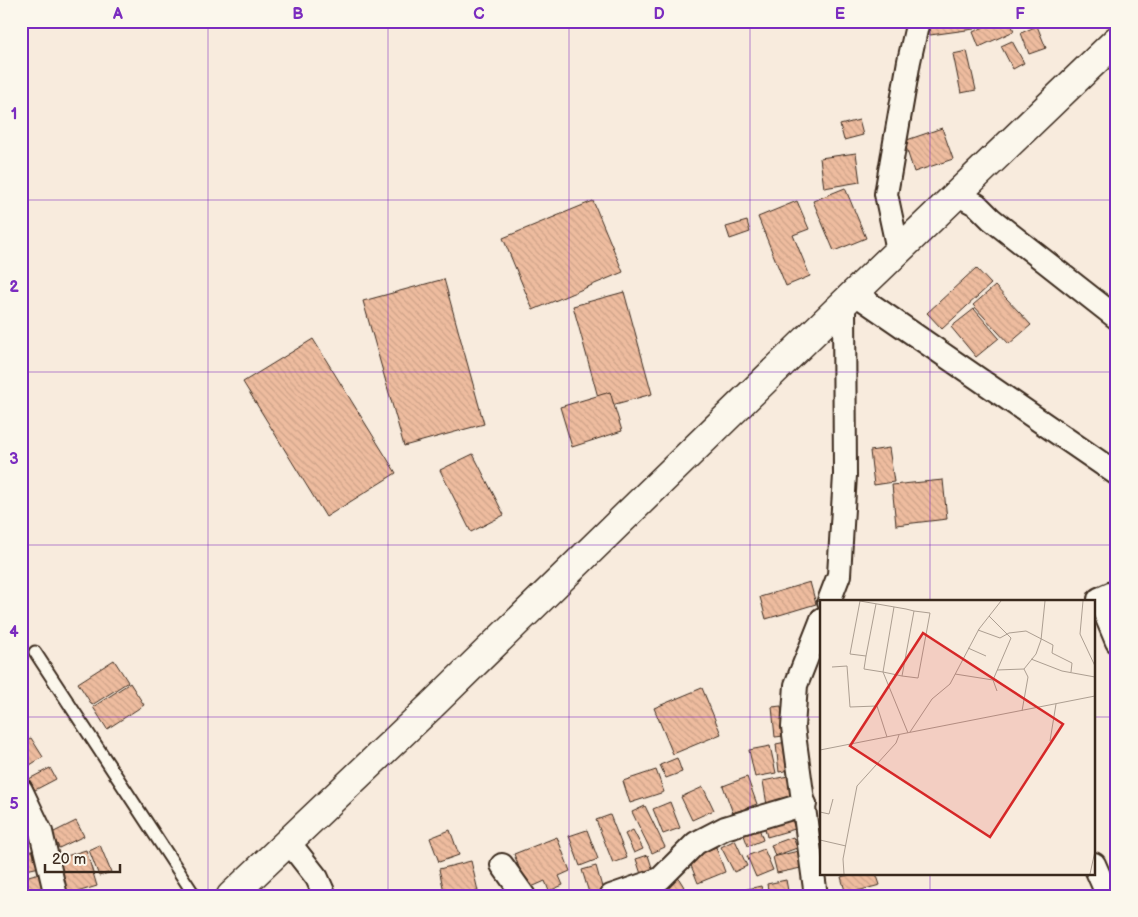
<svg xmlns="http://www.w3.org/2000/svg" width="1138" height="917" font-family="'Balsamiq Sans',sans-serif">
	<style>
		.building { fill: url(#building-back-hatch); stroke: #3b2a1e }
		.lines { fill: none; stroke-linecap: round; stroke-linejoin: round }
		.service-casing { stroke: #3b2a1e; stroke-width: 15 }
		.minor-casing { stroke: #3b2a1e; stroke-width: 26 }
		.secondary-casing { stroke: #3b2a1e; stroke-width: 31 }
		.service { stroke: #fbf7ec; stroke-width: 11 }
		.minor { stroke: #fbf7ec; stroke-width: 22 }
		.secondary { stroke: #fbf7ec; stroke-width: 28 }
		.grid { fill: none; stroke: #7b2cbf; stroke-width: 1; stroke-opacity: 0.55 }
		.inset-road { fill: none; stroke: #ac9e91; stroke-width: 1 }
		.view { fill: #d62828; fill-opacity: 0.15; stroke: #d62828; stroke-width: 2.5 }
		.inset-edge { fill: none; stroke: #3b2a1e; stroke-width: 2.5 }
		.neatline { fill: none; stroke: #7b2cbf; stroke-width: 2 }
		.grid-label { font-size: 16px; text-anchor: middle; font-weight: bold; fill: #7b2cbf }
	</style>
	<defs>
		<pattern id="building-back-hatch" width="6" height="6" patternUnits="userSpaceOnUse" patternTransform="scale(1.25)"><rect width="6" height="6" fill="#eebc9f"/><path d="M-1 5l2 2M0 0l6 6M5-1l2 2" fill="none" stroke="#cda288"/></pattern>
	</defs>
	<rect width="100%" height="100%" fill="#f8ebdd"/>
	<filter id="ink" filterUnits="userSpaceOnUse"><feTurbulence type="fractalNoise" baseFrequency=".02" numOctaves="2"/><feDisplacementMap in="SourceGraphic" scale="10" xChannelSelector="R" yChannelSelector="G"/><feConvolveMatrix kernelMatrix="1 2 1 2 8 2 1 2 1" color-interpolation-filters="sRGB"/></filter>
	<g filter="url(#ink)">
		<!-- building -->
		<g class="building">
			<path d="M928 21H973L974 29 930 35Z"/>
			<path d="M997 21H1010L1014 31 979 47 973 32Z"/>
			<path d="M1037 26 1046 48 1029 54 1021 33Z"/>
			<path d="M1012 41 1024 63 1013 69 1001 46Z"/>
			<path d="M967 51 976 90 961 93 953 54Z"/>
			<path d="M859 120 863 135 844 140 840 125Z"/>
			<path d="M942 128 953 159 914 172 904 141Z"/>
			<path d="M856 153 860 182 824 188 820 158Z"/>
			<path d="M845 188 866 238 834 251 813 201Z"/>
			<path d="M593 201 623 272 533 310 503 238Z"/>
			<path d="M797 201 809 229 793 235 810 276 786 286 758 217Z"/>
			<path d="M747 221 750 232 730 239 726 227Z"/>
			<path d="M976 268 991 284 942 329 927 313Z"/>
			<path d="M444 279 484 424 404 446 363 301Z"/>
			<path d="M995 286 1031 325 1009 344 973 305Z"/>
			<path d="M624 292 652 394 601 408 573 306Z"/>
			<path d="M974 309 999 338 976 357 951 327Z"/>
			<path d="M313 339 396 473 326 517 243 382Z"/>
			<path d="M610 392 622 431 572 447 560 407Z"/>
			<path d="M889 448 894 482 874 485 870 451Z"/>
			<path d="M473 454 504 515 471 532 440 470Z"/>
			<path d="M943 480 947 519 896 525 892 485Z"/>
			<path d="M810 582 816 604 766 619 760 597Z"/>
			<path d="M114 660 128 682 92 705 78 683Z"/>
			<path d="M130 683 144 705 107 729 93 707Z"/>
			<path d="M702 688 721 734 673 754 654 708Z"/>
			<path d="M781 706 784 736 775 737 772 707Z"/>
			<path d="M31 738 43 757 25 768 21 761V743Z"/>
			<path d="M786 742 790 770 779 772 776 744Z"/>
			<path d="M770 746 776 773 755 777 749 750Z"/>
			<path d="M677 758 682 772 666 778 660 765Z"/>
			<path d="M50 768 56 779 35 790 29 779Z"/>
			<path d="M656 770 664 792 630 803 623 781Z"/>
			<path d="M788 776 793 800 767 805 763 781Z"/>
			<path d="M747 777 757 804 733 813 723 786Z"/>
			<path d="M703 787 714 810 692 820 681 797Z"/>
			<path d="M670 802 680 828 663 834 653 809Z"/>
			<path d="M645 806 665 847 652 853 632 812Z"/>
			<path d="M790 813 795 829 767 837 763 820Z"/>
			<path d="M610 815 627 858 613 863 596 820Z"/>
			<path d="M76 821 84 836 59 848 52 833Z"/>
			<path d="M758 825 763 840 748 846 742 830Z"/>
			<path d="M450 830 459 855 439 862 430 838Z"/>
			<path d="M587 830 598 859 580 866 569 836Z"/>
			<path d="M633 830 643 849 634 853 625 834Z"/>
			<path d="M557 837 570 871 559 876 563 885 549 891 545 881 527 889 514 854Z"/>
			<path d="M793 837 797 848 775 856 771 845Z"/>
			<path d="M735 840 747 866 734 872 721 847Z"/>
			<path d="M100 845 111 872 99 876 89 850Z"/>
			<path d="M716 847 725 872 698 883 688 858Z"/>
			<path d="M764 849 773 870 756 877 747 856Z"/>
			<path d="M36 850 40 867 21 871V853Z"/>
			<path d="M86 850 97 886 64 896 50 861Z"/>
			<path d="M798 851 801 868 777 873 773 857Z"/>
			<path d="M648 855 654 874 642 877 636 859Z"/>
			<path d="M471 861 478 891 460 896H445L439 869Z"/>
			<path d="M596 866 604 894 590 896 582 870Z"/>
			<path d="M43 872 50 896H21V878Z"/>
			<path d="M854 873H876L880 885 846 894 841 877Z"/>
			<path d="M676 874 684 887 669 896H661L655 886Z"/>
			<path d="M786 880 789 896H769L767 884Z"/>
			<path d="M761 886 764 896H730V893Z"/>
			<path d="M699 890 701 896H678Z"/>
		</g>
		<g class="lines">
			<defs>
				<path id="service" d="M35 652 195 896"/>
				<g id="minor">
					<path d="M957 194 977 205 991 219 1117 318"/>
					<path d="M898 250 886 194 909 61 918 21"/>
					<path d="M854 293 1117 474"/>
					<path d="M1117 591 1099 599 1117 642"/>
					<path d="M829 601 839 575 845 475 844 303"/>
					<path d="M21 790 41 832 56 896"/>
					<path d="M288 841 317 878 325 896"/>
					<path d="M1094 864 1108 896"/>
					<path d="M502 865 524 896"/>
					<path d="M611 896 660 879 696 843 725 828 805 804"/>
					<path d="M816 896 793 727 796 685 822 619"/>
				</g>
				<path id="secondary" d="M231 896 431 706 844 303 1117 40"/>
			</defs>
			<!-- service casing -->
			<use href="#service" class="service-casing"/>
			<!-- minor casing -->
			<use href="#minor" class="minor-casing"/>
			<!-- secondary casing -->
			<use href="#secondary" class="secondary-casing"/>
			<!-- service -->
			<use href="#service" class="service"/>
			<!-- minor -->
			<use href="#minor" class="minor"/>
			<!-- secondary -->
			<use href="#secondary" class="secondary"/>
		</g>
	</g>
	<!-- grid -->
	<path class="grid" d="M208 21V896M388 21V896M569 21V896M750 21V896M930 21V601M21 200H1117M21 372H1117M21 545H1117M21 717H822M1094 717H1117M930 873V896"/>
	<!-- overview -->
	<g transform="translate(820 600)">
		<rect width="275" height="275" fill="#f8ebdd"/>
		<path class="inset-road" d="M40 1 86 9 94 11 82 76 63 72 74 7M40 1 30 54 46 56 56 4M263 1 260 34 275 66M169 16 191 38 173 80M158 30 180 38 189 33 206 31 233 45 232 53 252 63 251 72M148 48 166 56M46 56 44 69 63 72 88 133M211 59 242 71 275 77M12 67 27 66 30 107 57 106 67 137M177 70 204 69 216 54 221 40 225 1M135 74 173 80 177 91M82 76 98 78 110 13 94 11M202 111 208 77 204 69M90 132 112 99 130 84 159 29 181 1M230 141 236 104M0 150 275 96M0 212 9 214 13 199M0 240 26 246M24 274 23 259 37 186 76 143 79 135M270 274 275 251"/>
		<path class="view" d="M103 33 243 124 170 237 30 146Z"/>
		<rect width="275" height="275" class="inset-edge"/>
	</g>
	<!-- margin -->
	<rect width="1138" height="917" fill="none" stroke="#fbf7ec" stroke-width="55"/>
	<!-- scale -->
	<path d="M45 864v8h75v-8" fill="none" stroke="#3b2a1e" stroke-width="2.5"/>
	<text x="52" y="864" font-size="15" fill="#3b2a1e" stroke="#fbf7ec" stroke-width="4" paint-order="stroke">20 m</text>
	<rect x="28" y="28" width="1082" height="862" class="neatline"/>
	<g class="grid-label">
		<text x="118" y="19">A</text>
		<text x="298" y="19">B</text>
		<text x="479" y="19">C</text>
		<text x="659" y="19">D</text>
		<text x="840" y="19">E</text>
		<text x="1020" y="19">F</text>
		<text x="14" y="119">1</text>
		<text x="14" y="292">2</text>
		<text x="14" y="464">3</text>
		<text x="14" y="637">4</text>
		<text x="14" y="809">5</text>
	</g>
</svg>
